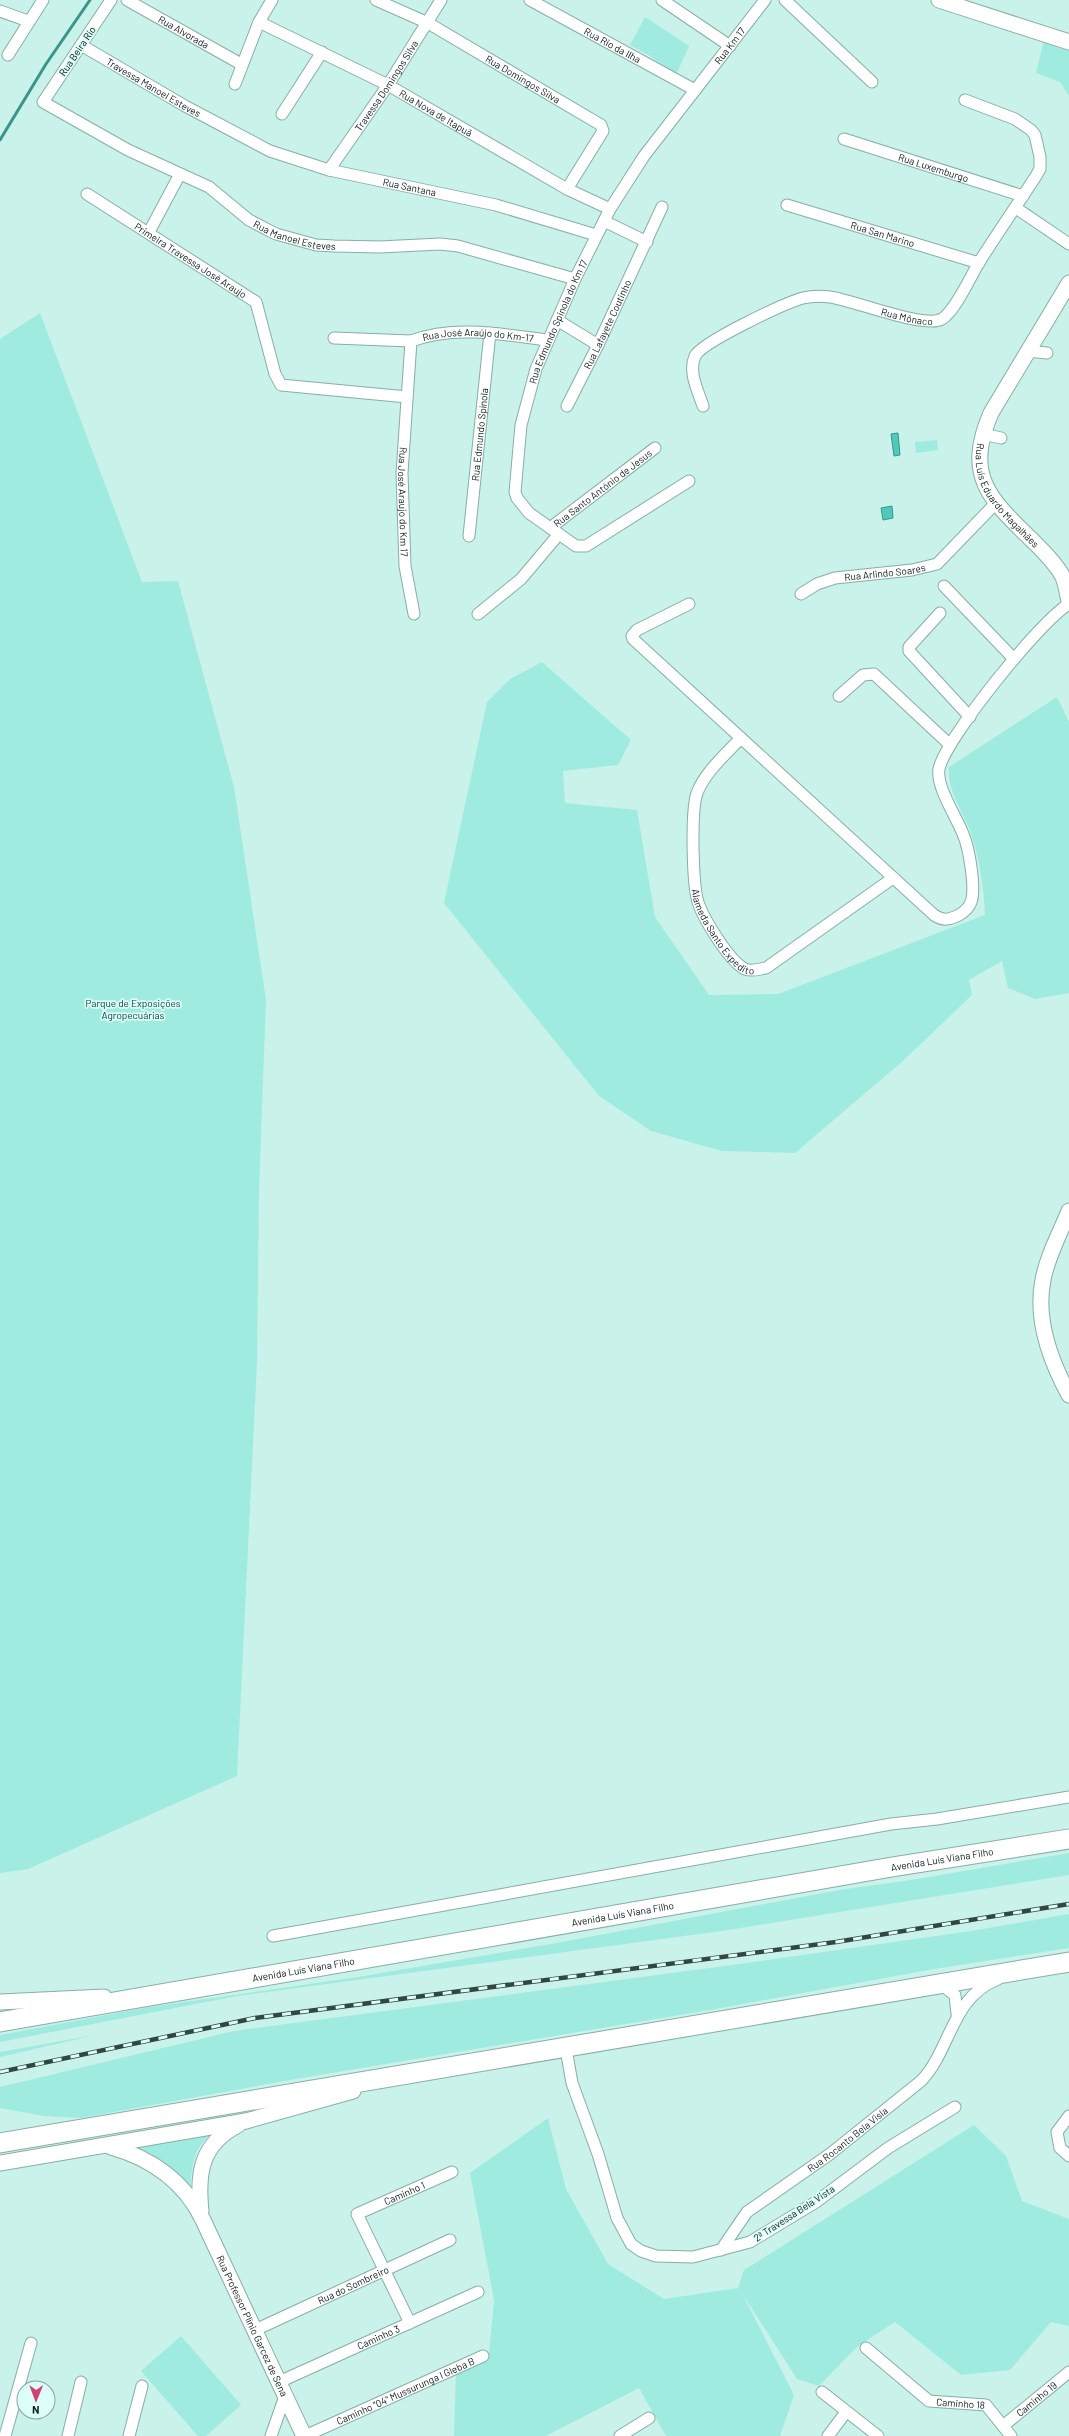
<svg xmlns="http://www.w3.org/2000/svg" width="1069" height="2436" font-family="Barlow,sans-serif">
	<style>
		.green { fill: #a0ebe0 }
		.water { fill: #4fc9ba; stroke: #3b9589 }
		.lines { fill: none; stroke-linecap: round; stroke-linejoin: round }
		.stream { stroke: #3b9589; stroke-width: 3 }
		.street-casing { stroke: #87aea7; stroke-width: 13 }
		.secondary-casing { stroke: #87aea7; stroke-width: 17 }
		.highway-casing { stroke: #87aea7; stroke-width: 21 }
		.street { stroke: #fff; stroke-width: 11 }
		.secondary { stroke: #fff; stroke-width: 15 }
		.highway { stroke: #fff; stroke-width: 19 }
		.rail-casing { stroke: #314743; stroke-width: 4.5 }
		.rail { stroke: #ddfdf8; stroke-width: 3; stroke-dasharray: 9; stroke-linecap: butt }
		.labels { text-anchor: middle; stroke-width: 3.5; stroke-linejoin: round; paint-order: stroke }
		.street-label { font-size: 10px; fill: #0b1b18; stroke: #ddfdf8 }
		.park-label { font-size: 10px; fill: #033d37; stroke: #ddfdf8 }
	</style>
	<rect width="100%" height="100%" fill="#c9f2eb"/>
	<!-- green -->
	<g class="green">
		<path d="M645 17 689 46 676 75 650 56 630 45Z"/>
		<path d="M1044 40 1069 49V96L1060 82 1036 73Z"/>
		<path d="M40 313 142 582 178 581 234 787 266 1000 259 1190 257 1362 237 1776 28 1869 0 1873V339Z"/>
		<path d="M937 440 938 450 916 453 915 442Z"/>
		<path d="M542 662 631 740 618 765 563 771 565 803 637 810 655 917 709 995 778 994 985 915C984 889 980 862 972 836 964 813 947 792 949 767L1057 697 1069 722V993L1035 999 1008 988 1002 961 969 980 972 995 904 1060 795 1153 722 1151 651 1131 599 1096 444 903 487 702 510 679Z"/>
		<path d="M1069 1853V1875L722 1931 237 1996 0 2042V2035L149 2007 358 1977 551 1944 839 1890 911 1880Z"/>
		<path d="M1069 1914V1948L934 1969 710 2010 290 2080 81 2118 44 2116 0 2108V2087L234 2031 732 1965 971 1931Z"/>
		<path d="M95 2035 0 2057V2052Z"/>
		<path d="M548 2118 566 2189 608 2264 664 2299 738 2288 744 2270 974 2125 1006 2156 1022 2201 1069 2219V2326L1051 2322 1010 2370 961 2375 895 2322 858 2346 819 2386 797 2379 742 2293 794 2395 780 2436H666L639 2388 546 2436H454L456 2368 489 2354 494 2300 470 2173Z"/>
		<path d="M211 2134C193 2148 192 2167 190 2189L131 2146Z"/>
		<path d="M181 2336 241 2405 206 2436H198L141 2371Z"/>
	</g>
	<!-- water -->
	<g class="water">
		<path d="M898 433 900 455 894 456 891 434Z"/>
		<path d="M892 506 893 518 883 520 881 508Z"/>
	</g>
	<g class="lines">
		<!-- stream -->
		<path class="stream" d="M0 140 46 64 90 0"/>
		<defs>
			<g id="street">
				<path id="s1" d="M111 0 43 102 128 150 209 187 249 220 276 234 316 245 334 246 380 247 440 244 458 246 575 279"/>
				<path id="s2" d="M127 0 241 64"/>
				<path id="s3" d="M376 0 428 23 601 125 603 131 567 189"/>
				<path id="s4" d="M530 0 695 90"/>
				<path d="M662 0 730 46"/>
				<path d="M785 0 872 82"/>
				<path d="M0 11 28 21"/>
				<path id="s5" d="M259 22 388 85 567 189 610 209"/>
				<path id="s6" d="M81 45 185 106 270 151 329 170 496 205 596 235"/>
				<path d="M8 55 43 0"/>
				<path d="M235 84 259 22 272 0"/>
				<path d="M282 114 322 52"/>
				<path id="s7" d="M844 139 1023 196"/>
				<path id="s8" d="M329 170 388 85 441 0"/>
				<path id="s9" d="M87 194 256 302 275 374 281 385 407 397"/>
				<path id="s10" d="M787 205 979 263"/>
				<path d="M1016 208 1069 244"/>
				<path d="M604 221 647 242"/>
				<path d="M149 232 180 174"/>
				<path d="M557 320 598 345"/>
				<path id="s11" d="M334 338 411 341C454 325 502 334 546 340"/>
				<path id="s12" d="M411 341 402 473 405 566 414 614"/>
				<path d="M1027 351 1047 353"/>
				<path id="s13" d="M567 406 598 345 662 207"/>
				<path id="s14" d="M703 406C698 391 688 372 695 356 702 342 785 303 803 298 811 296 822 296 830 297 853 300 924 329 942 319 955 311 970 278 978 264 997 234 1017 205 1036 176L1040 169V157L1035 135 1031 130 1015 119 965 100"/>
				<path d="M982 434 1001 438"/>
				<path id="s15" d="M689 481 586 546H576L529 513 517 498 515 492 521 425 536 369 575 279 610 209 644 156 765 0"/>
				<path id="s16" d="M550 528 655 448"/>
				<path id="s17" d="M469 536 490 333"/>
				<path d="M944 586 1014 659"/>
				<path id="s18" d="M801 594 817 584 835 578 912 570 937 564 995 504"/>
				<path d="M689 604 637 630 632 636 633 639 934 915C943 921 949 920 959 915 964 912 969 908 971 902 976 889 969 847 963 834 956 816 936 787 939 769 945 739 1041 620 1069 604"/>
				<path d="M940 613 909 647V651L970 717"/>
				<path d="M478 614 521 579 559 534"/>
				<path d="M839 696 863 675 874 674 949 744"/>
				<path id="s19" d="M741 738C726 754 705 772 697 793 691 810 692 888 699 905 705 921 730 962 745 969 752 972 759 969 766 968L893 878"/>
				<path d="M273 1936 891 1824 937 1819 1069 1797"/>
				<path d="M939 1983 955 1995 957 2014"/>
				<path d="M566 2049 572 2083 598 2154 617 2218 631 2244 641 2251 656 2256 693 2257 750 2242 816 2202 888 2148 955 2107"/>
				<path d="M1069 2116 1057 2132 1060 2148 1069 2156"/>
				<path id="s20" d="M721 2250 747 2212 830 2154 921 2081C951 2050 951 1997 998 1979"/>
				<path id="s21" d="M410 2323 357 2214 452 2172"/>
				<path id="s22" d="M255 2330 450 2240"/>
				<path id="s23" d="M866 2348 929 2401 986 2405 1011 2436"/>
				<path id="s24" d="M279 2382 478 2292"/>
				<path d="M822 2392 878 2436"/>
				<path id="s25" d="M1003 2426 1069 2372"/>
				<path d="M5 2436 31 2343"/>
				<path d="M68 2436 81 2382"/>
				<path d="M129 2436 142 2386"/>
				<path d="M271 2436 285 2396"/>
				<path id="s26" d="M305 2436 483 2356"/>
				<path d="M620 2436 649 2418"/>
				<path d="M828 2436 846 2412"/>
			</g>
			<g id="secondary">
				<path d="M939 0 1069 42"/>
				<path id="s27" d="M1069 283 991 413C963 478 991 500 1036 544 1045 553 1057 565 1063 577 1066 584 1067 593 1069 601"/>
				<path d="M1069 1211C1060 1233 1047 1257 1043 1280 1035 1319 1050 1360 1069 1395"/>
				<path d="M0 2002 104 1997"/>
				<path id="s28" d="M111 2147C151 2158 185 2182 203 2220L304 2436"/>
				<path d="M0 2163 246 2121 353 2091"/>
				<path d="M201 2211C197 2173 201 2144 238 2125"/>
			</g>
			<g id="highway">
				<path id="s29" d="M0 2022 892 1867 1069 1839"/>
				<path d="M0 2143 1069 1962"/>
			</g>
		</defs>
		<!-- street casing -->
		<use href="#street" class="street-casing"/>
		<!-- secondary casing -->
		<use href="#secondary" class="secondary-casing"/>
		<!-- highway casing -->
		<use href="#highway" class="highway-casing"/>
		<!-- street -->
		<use href="#street" class="street"/>
		<!-- secondary -->
		<use href="#secondary" class="secondary"/>
		<!-- highway -->
		<use href="#highway" class="highway"/>
		<defs>
			<path id="rail" d="M0 2072 255 2018 836 1942 1069 1904"/>
		</defs>
		<!-- rail casing -->
		<use href="#rail" class="rail-casing"/>
		<!-- rail -->
		<use href="#rail" class="rail"/>
	</g>
	<g class="labels">
		<!-- street labels -->
		<g class="street-label">
			<text dy="4" stroke="none"><textPath href="#s2" startOffset="65">Rua Alvorada</textPath></text>
			<text dy="4" stroke="none"><textPath href="#s4" startOffset="94">Rua Rio da Ilha</textPath></text>
			<text dy="4" stroke="none"><textPath href="#s15" startOffset="719">Rua Km 17</textPath></text>
			<text transform="translate(77 51) rotate(-56)" y="4">Rua Beira Rio</text>
			<text dy="4" stroke="none"><textPath href="#s3" startOffset="167">Rua Domingos Silva</textPath></text>
			<text dy="4" stroke="none"><textPath href="#s8" startOffset="102">Travessa Domingos Silva</textPath></text>
			<text dy="4" stroke="none"><textPath href="#s6" startOffset="84">Travessa Manoel Esteves</textPath></text>
			<text dy="4" stroke="none"><textPath href="#s5" startOffset="199">Rua Nova de Itapuã</textPath></text>
			<text dy="4" stroke="none"><textPath href="#s7" startOffset="94">Rua Luxemburgo</textPath></text>
			<text dy="4" stroke="none"><textPath href="#s6" startOffset="361">Rua Santana</textPath></text>
			<text dy="4" stroke="none"><textPath href="#s1" startOffset="410">Rua Manoel Esteves</textPath></text>
			<text dy="4" stroke="none"><textPath href="#s10" startOffset="100">Rua San Marino</textPath></text>
			<text dy="4" stroke="none"><textPath href="#s9" startOffset="123">Primeira Travessa José Araujo</textPath></text>
			<text dy="4" stroke="none"><textPath href="#s14" startOffset="282">Rua Mônaco</textPath></text>
			<text dy="4" stroke="none"><textPath href="#s15" startOffset="392">Rua Edmundo Spinola do Km 17</textPath></text>
			<text dy="4" stroke="none"><textPath href="#s13" startOffset="91">Rua Lafayete Coutinho</textPath></text>
			<text dy="4" stroke="none"><textPath href="#s11" startOffset="145">Rua José Araújo do Km-17</textPath></text>
			<text dy="4" stroke="none"><textPath href="#s17" startOffset="102">Rua Edmundo Spínola</textPath></text>
			<text dy="4" stroke="none"><textPath href="#s16" startOffset="66">Rua Santo António de Jesus</textPath></text>
			<text dy="4" stroke="none"><textPath href="#s27" startOffset="245">Rua Luís Eduardo Magalhães</textPath></text>
			<text dy="4" stroke="none"><textPath href="#s12" startOffset="161">Rua José Araujo do Km 17</textPath></text>
			<text dy="4" stroke="none"><textPath href="#s18" startOffset="88">Rua Arlindo Soares</textPath></text>
			<text dy="4" stroke="none"><textPath href="#s19" startOffset="220">Alameda Santo Expedito</textPath></text>
			<text dy="4" stroke="none"><textPath href="#s29" startOffset="956">Avenida Luís Viana Filho</textPath></text>
			<text dy="4" stroke="none"><textPath href="#s29" startOffset="632">Avenida Luís Viana Filho</textPath></text>
			<text dy="4" stroke="none"><textPath href="#s29" startOffset="308">Avenida Luís Viana Filho</textPath></text>
			<text dy="4" stroke="none"><textPath href="#s20" startOffset="170">Rua Rocanto Bela Visla</textPath></text>
			<text dy="4" stroke="none"><textPath href="#s21" startOffset="173">Caminho 1</textPath></text>
			<text transform="translate(794 2213) rotate(-33)" y="4">2ª Travessa Bela Vista</text>
			<text dy="4" stroke="none"><textPath href="#s22" startOffset="108">Rua do Sombreiro</textPath></text>
			<text dy="4" stroke="none"><textPath href="#s28" startOffset="238">Rua Professor Plínio Garcez de Sena</textPath></text>
			<text dy="4" stroke="none"><textPath href="#s24" startOffset="109">Caminho 3</textPath></text>
			<text dy="4" stroke="none"><textPath href="#s26" startOffset="110">Caminho "04" Mussurunga I Gleba B</textPath></text>
			<text dy="4" stroke="none"><textPath href="#s25" startOffset="43">Caminho 19</textPath></text>
			<text dy="4" stroke="none"><textPath href="#s23" startOffset="114">Caminho 18</textPath></text>
		</g>
		<!-- park labels -->
		<g class="park-label">
			<text x="133" y="1007">Parque de Exposições<tspan x="133" dy="12">Agropecuárias</tspan></text>
		</g>
	</g>
	<!-- north arrow -->
	<g transform="translate(36 2400) rotate(181)"><circle r="19" fill="#ddfdf8" stroke="#89a39e"/>
	<path d="M0-3L7 15L0 10L-7 15Z" fill="#ce4170"/>
	<text y="-6" font-size="11" font-weight="bold" text-anchor="middle" fill="#0b1b18">N</text>
	</g>
</svg>
